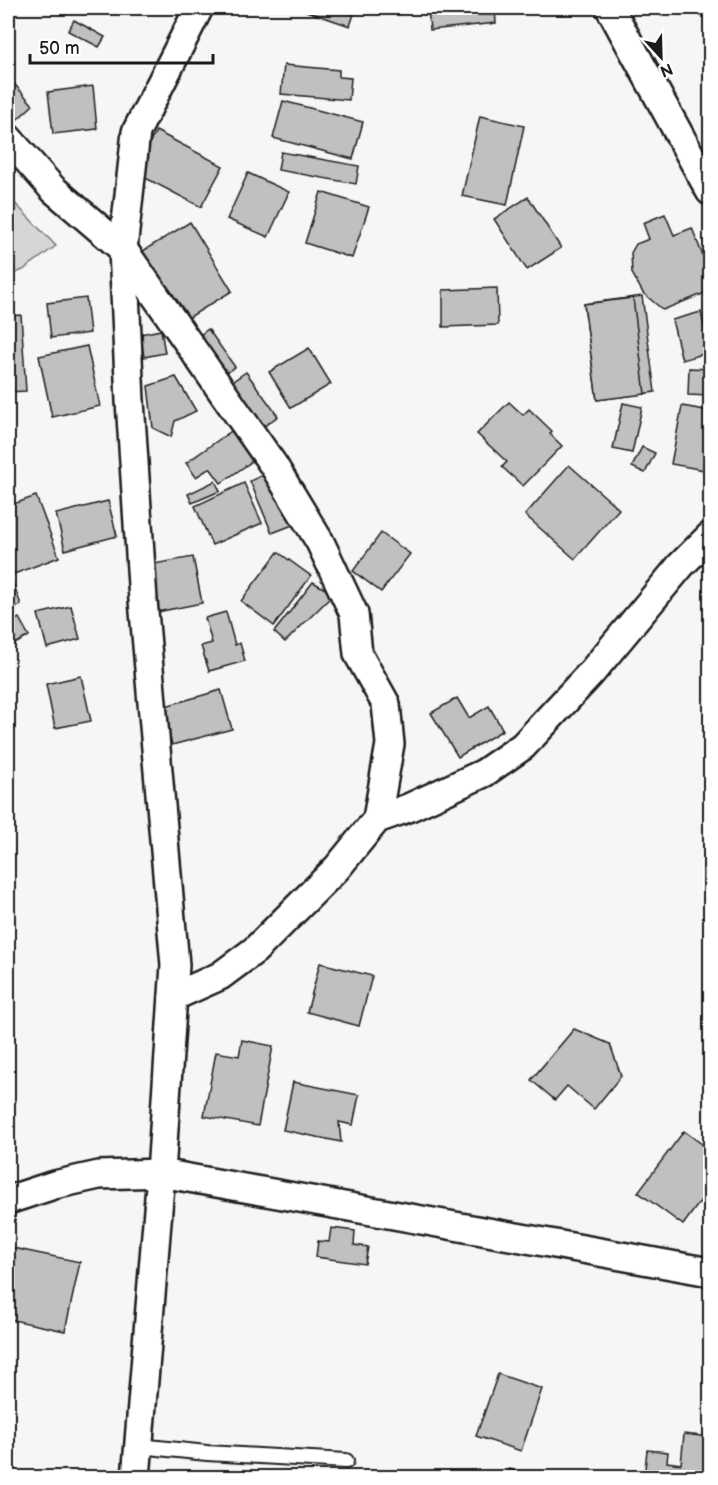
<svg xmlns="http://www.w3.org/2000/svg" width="718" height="1485" font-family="'Balsamiq Sans',sans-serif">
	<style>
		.green { fill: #d6d6d6; stroke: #797979; stroke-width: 1.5 }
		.building { fill: #c0c0c0; stroke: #1c1c1c; stroke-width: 1.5 }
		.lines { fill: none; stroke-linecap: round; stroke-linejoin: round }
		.service-casing { stroke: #1c1c1c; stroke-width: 18 }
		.minor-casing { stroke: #1c1c1c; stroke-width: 32 }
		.service { stroke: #fff; stroke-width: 14 }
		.minor { stroke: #fff; stroke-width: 27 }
	</style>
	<rect width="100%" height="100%" fill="#f6f6f6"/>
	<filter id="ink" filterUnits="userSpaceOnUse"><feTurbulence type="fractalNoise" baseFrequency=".0167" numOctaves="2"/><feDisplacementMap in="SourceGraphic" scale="12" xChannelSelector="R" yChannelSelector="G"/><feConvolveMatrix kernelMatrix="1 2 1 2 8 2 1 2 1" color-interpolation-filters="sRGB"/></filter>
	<g filter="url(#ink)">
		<!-- green -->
		<path class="green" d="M8 196 56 246 23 270 8 276Z"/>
		<!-- building -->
		<g class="building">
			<path d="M297 8H356L350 26Z"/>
			<path d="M428 8H495L496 23 430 30Z"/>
			<path d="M74 20 105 37 99 47 68 31Z"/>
			<path d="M284 65 339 70V77L351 78 349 100 281 94Z"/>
			<path d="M8 77 33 105 8 128Z"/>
			<path d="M93 86 97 129 53 134 48 92Z"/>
			<path d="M283 101 363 122 353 159 273 138Z"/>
			<path d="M480 116 524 126 507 205 462 196Z"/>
			<path d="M156 131 223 166 201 207 134 172Z"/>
			<path d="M281 152 359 166 356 184 278 170Z"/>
			<path d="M248 173 289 192 268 237 227 219Z"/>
			<path d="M321 192 369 207 352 258 305 243Z"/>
			<path d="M528 197 561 248 527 270 494 219Z"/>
			<path d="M665 214 674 235 692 228 710 274V291L663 310 643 293 632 273 631 253 636 244 649 239 643 223Z"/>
			<path d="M190 222 232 291 180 323 138 254Z"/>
			<path d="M497 288 498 325 443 327V290Z"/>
			<path d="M642 296 655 392 597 400 584 304Z"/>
			<path d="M86 298 90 333 51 338 47 303Z"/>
			<path d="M633 298 645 394 597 400 584 304Z"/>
			<path d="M701 312 710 352 682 360 672 320Z"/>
			<path d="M21 315 26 391 8 392V316Z"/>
			<path d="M208 329 235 367 218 379 191 342Z"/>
			<path d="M161 330 165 353 144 357 140 334Z"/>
			<path d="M87 346 100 406 52 417 39 356Z"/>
			<path d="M309 348 331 384 291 408 269 372Z"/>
			<path d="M689 368 710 369V396L688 395Z"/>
			<path d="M246 372 278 416 256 432 223 388Z"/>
			<path d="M176 377 196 411 175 421 171 437 153 428 148 386Z"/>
			<path d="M509 402 523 415 529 409 552 431 550 434 562 446 523 486 502 467 507 462 477 434Z"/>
			<path d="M623 403 642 407 632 453 613 449Z"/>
			<path d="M682 406 710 411V471L671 464Z"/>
			<path d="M237 427 258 457 221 483 210 468 196 477 186 463Z"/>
			<path d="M642 447 655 453 645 473 632 467Z"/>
			<path d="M569 465 619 509 575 559 525 515Z"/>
			<path d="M271 471 298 523 272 533 250 481Z"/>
			<path d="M215 481 220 491 192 503 188 494Z"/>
			<path d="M244 483 262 523 212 545 195 506Z"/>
			<path d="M36 496 59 557 14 574 8 558V506Z"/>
			<path d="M108 501 117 536 65 550 56 514Z"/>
			<path d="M381 533 410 554 381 592 353 571Z"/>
			<path d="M278 552 311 576 274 626 241 601Z"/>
			<path d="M193 557 202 603 157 612 148 565Z"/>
			<path d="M8 568 21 605 8 610Z"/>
			<path d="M313 582 334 594 285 642 274 632Z"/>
			<path d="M71 606 80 639 47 648 38 614Z"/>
			<path d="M226 612 235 645 240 643 245 661 209 671 201 646 212 643 205 618Z"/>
			<path d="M19 618 29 636 8 648V624Z"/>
			<path d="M81 676 91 721 55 728 46 684Z"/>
			<path d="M221 690 232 729 172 745 162 707Z"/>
			<path d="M457 698 469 718 489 706 503 730 458 757 431 713Z"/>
			<path d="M320 963 372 976 359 1026 307 1012Z"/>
			<path d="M574 1029 610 1044 621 1076 594 1109 567 1086 555 1100 531 1080Z"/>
			<path d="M242 1040 273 1046 258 1126 204 1116 216 1052 239 1056Z"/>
			<path d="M293 1082 359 1095 353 1125 339 1122 341 1142 283 1130Z"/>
			<path d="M684 1131 710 1150V1188L683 1225 638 1192Z"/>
			<path d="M331 1228 355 1231 354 1245 368 1247 365 1264 316 1257 318 1241 329 1242Z"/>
			<path d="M8 1247 80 1262 65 1331 8 1319Z"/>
			<path d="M498 1374 542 1389 521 1451 476 1436Z"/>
			<path d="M684 1434 710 1437V1478H644L647 1450 668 1452 667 1462 681 1464Z"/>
			<path d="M509 1469 541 1478H507Z"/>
		</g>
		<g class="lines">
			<defs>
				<path id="service" d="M139 1446 207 1453 346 1461"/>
				<g id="minor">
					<path d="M610 8 710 191"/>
					<path d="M8 138 53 189 123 249 274 466 320 542 354 614 358 654 386 704 390 744 377 819"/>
					<path d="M173 997 220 976 255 950 337 868 377 819 408 808 484 773 523 746 591 673 681 565 710 536"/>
					<path d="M8 1200 54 1185 99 1175 161 1173 710 1272"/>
					<path d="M136 1478 161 1173 175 965 143 600 130 401 123 249 136 132 199 8"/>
				</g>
			</defs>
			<!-- service casing -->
			<use href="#service" class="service-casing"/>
			<!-- minor casing -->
			<use href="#minor" class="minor-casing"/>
			<!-- service -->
			<use href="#service" class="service"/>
			<!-- minor -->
			<use href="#minor" class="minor"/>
		</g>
	</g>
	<!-- margin -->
	<rect width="718" height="1485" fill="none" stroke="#fff" stroke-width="30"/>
	<rect x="15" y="15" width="688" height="1455" fill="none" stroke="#1c1c1c" stroke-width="2" filter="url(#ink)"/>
	<!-- north arrow -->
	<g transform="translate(661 57) rotate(158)" stroke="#ffffff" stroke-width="4.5" paint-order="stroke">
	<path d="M0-4.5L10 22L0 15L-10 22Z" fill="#1c1c1c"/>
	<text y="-9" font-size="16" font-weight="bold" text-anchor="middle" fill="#1c1c1c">N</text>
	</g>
	<!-- scale -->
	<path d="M30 54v9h183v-9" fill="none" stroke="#1c1c1c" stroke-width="3"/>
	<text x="39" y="54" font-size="18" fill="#1c1c1c" stroke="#ffffff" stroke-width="4.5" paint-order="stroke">50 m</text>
</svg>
